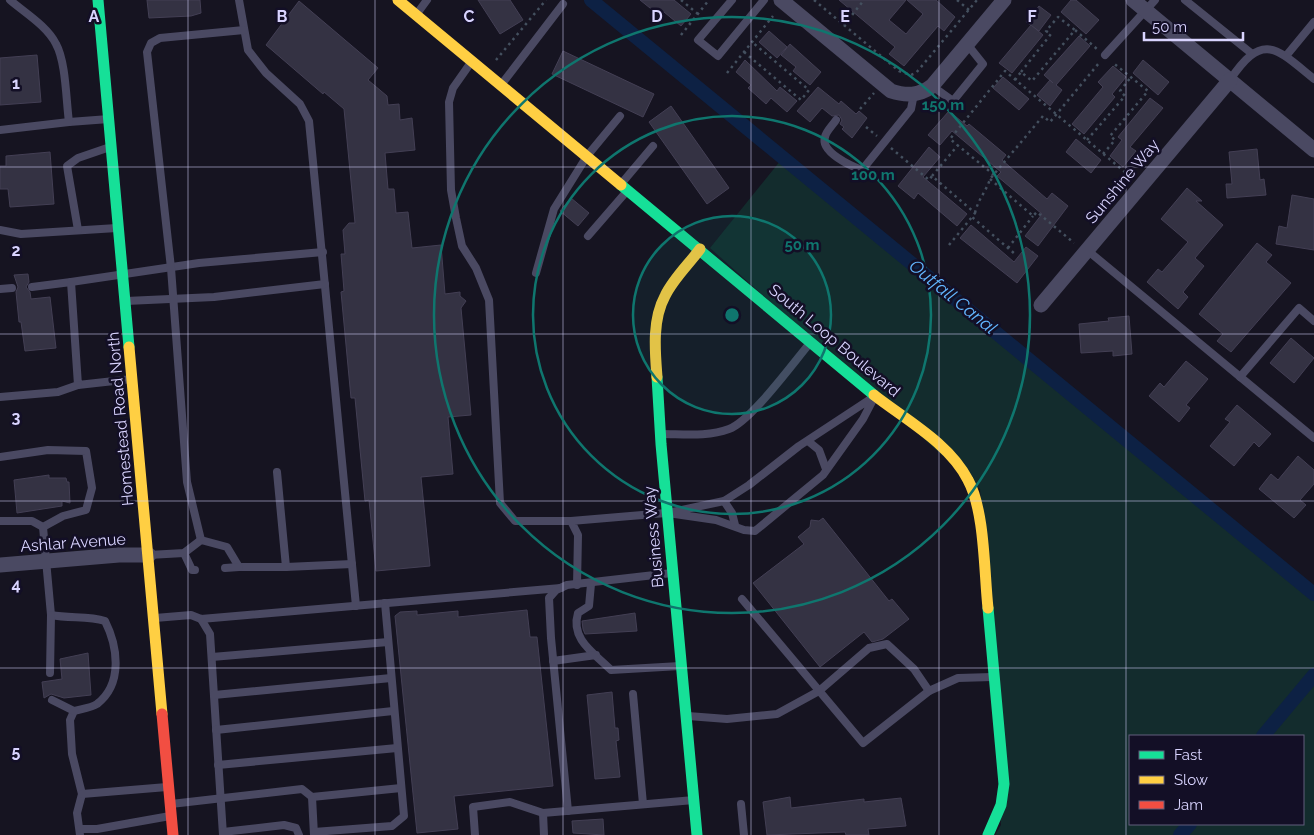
<svg xmlns="http://www.w3.org/2000/svg" width="1314" height="835" font-family="Raleway,sans-serif">
	<style>
		.green { fill: #132c2d; fill-rule: evenodd }
		.lines { fill: none; stroke-linecap: round; stroke-linejoin: round }
		.canal { stroke: #0d2144; stroke-width: 14 }
		.building { fill: #343243; stroke: #433f54 }
		.path { stroke: #44505f; stroke-width: 2.5; stroke-dasharray: 2.5 4; stroke-linecap: butt }
		.lane { stroke: #4a4962; stroke-width: 8 }
		.street { stroke: #4a4962; stroke-width: 15 }
		.fast { stroke: #16e098; stroke-width: 11 }
		.slow { stroke: #ffcf43; stroke-width: 11 }
		.jam { stroke: #f24e42; stroke-width: 11 }
		.grid { fill: none; stroke: #d9d4ff; stroke-width: 1; stroke-opacity: 0.55 }
		.ring { fill: none; stroke: #0f766e; stroke-width: 2.5 }
		.labels { text-anchor: middle; stroke-width: 5; stroke-linejoin: round; paint-order: stroke }
		.street-label { font-size: 16px; fill: #d9d4ff; stroke: #130f26 }
		.water-label { font-size: 18px; font-style: italic; fill: #62b6ff; stroke: #130f26 }
		.grid-label { font-size: 16px; text-anchor: middle; font-weight: bold; fill: #d9d4ff; stroke: #130f26; stroke-width: 5; stroke-linejoin: round; paint-order: stroke }
		.centre { fill: #0f766e; stroke: #130f26; stroke-width: 2.5 }
		.ring-label { font-size: 15px; text-anchor: middle; font-weight: bold; fill: #0f766e; stroke: #130f26; stroke-width: 5; stroke-linejoin: round; paint-order: stroke }
	</style>
	<rect width="100%" height="100%" fill="#161421"/>
	<!-- green -->
	<path class="green" d="M781 160 1314 601V835H995L1001 825 980 489 710 248ZM1130 736H1303V824H1130Z"/>
	<g class="lines">
		<!-- canal -->
		<g class="canal">
			<path d="M591 0 1314 594"/>
			<path d="M1263 736 1314 675"/>
			<path d="M1180 835 1190 824"/>
		</g>
	</g>
	<!-- building -->
	<g class="building">
		<path d="M147 0H200L201 13 191 16 149 18Z"/>
		<path d="M478 0H510L523 20 500 34Z"/>
		<path d="M640 0H674L691 14 681 26 664 12 660 16Z"/>
		<path d="M839 0H906L889 20 906 34 923 14 907 0H936L955 17 944 31 938 26 904 66 889 54 895 47Z"/>
		<path d="M1071 0H1076L1099 20 1086 34 1061 12Z"/>
		<path d="M299 1 378 68 368 80 387 96 388 105 399 104 400 120 412 118 415 150 385 153 388 189H394L396 213 408 212 412 248 441 245 445 294 460 292V296L466 301 461 308 471 415 448 417 453 474 421 477 430 566 376 571 369 500 365 501 355 398H351L341 292 344 291 341 254H345L343 230 349 223H355L344 109 324 92 323 94 266 45Z"/>
		<path d="M1039 6 1051 15 1039 31 1026 22Z"/>
		<path d="M1031 25 1043 35 1012 73 999 63Z"/>
		<path d="M769 31 787 47 777 58 759 42Z"/>
		<path d="M1079 36 1090 46 1056 85 1062 90 1050 106 1037 95 1050 80 1053 83 1044 75Z"/>
		<path d="M790 44 821 72 810 85 793 71 796 67 781 55Z"/>
		<path d="M563 51 654 94 643 117 552 74Z"/>
		<path d="M37 55 41 102 0 105V58Z"/>
		<path d="M745 60 777 91 780 87 797 101 787 112 771 98 766 104 748 88 751 85 736 72Z"/>
		<path d="M1143 60 1169 82 1158 95 1133 73Z"/>
		<path d="M1113 66 1126 77 1112 94 1115 97 1084 134 1072 124 1103 87 1098 82Z"/>
		<path d="M1003 77 1029 99 1019 110 993 88Z"/>
		<path d="M818 87 839 104 841 101 856 114 859 111 867 118 852 138 842 129 844 127 840 124 842 120 839 115 832 116 822 108 810 122 797 111Z"/>
		<path d="M1150 98 1163 108 1130 147 1136 151 1123 167 1110 156 1122 140 1118 137Z"/>
		<path d="M671 106 729 188 707 204 649 122Z"/>
		<path d="M949 111 967 126 969 124 1006 155 1002 160 1047 199 1052 193 1068 206 1038 246 1025 236 1042 214 997 176 1001 172 952 131 940 145 928 135Z"/>
		<path d="M1076 139 1101 160 1091 173 1066 152Z"/>
		<path d="M929 147 940 157 923 177 967 214 957 226 918 193 914 199 898 186Z"/>
		<path d="M1257 149 1260 180 1264 179 1266 195 1227 198 1226 184H1232L1229 152Z"/>
		<path d="M50 152 54 204 10 207 8 189H0V166H6V156Z"/>
		<path d="M1187 188 1202 201H1196L1223 225 1195 258 1204 266 1183 292 1188 297 1178 309 1147 282 1158 269 1162 272 1188 242 1161 219Z"/>
		<path d="M1292 195 1314 199V250L1276 244 1279 226 1287 228Z"/>
		<path d="M571 198 589 213 578 226 560 211Z"/>
		<path d="M971 225 1014 262 1026 247 1038 256 1017 283 960 238Z"/>
		<path d="M1257 243 1272 255 1266 262 1291 283 1231 352 1217 341 1223 334 1199 314Z"/>
		<path d="M28 274 29 282 26 287 30 292 31 299 50 297 56 348 25 351 21 322H19L16 292 18 287 14 275Z"/>
		<path d="M1129 316 1132 354 1113 356V351L1081 353 1079 324 1109 321 1108 318Z"/>
		<path d="M1291 338 1314 358 1294 383 1270 363Z"/>
		<path d="M1186 361 1208 379 1186 405 1190 408 1179 422 1149 396 1160 383 1164 387Z"/>
		<path d="M1237 405 1271 434 1259 447 1254 442 1234 466 1210 446 1230 422 1225 419Z"/>
		<path d="M1298 456 1314 470V484L1300 500 1306 505 1294 518 1259 489 1271 474 1278 480Z"/>
		<path d="M49 475V478H66L67 482H69L70 503 62 501V506L17 513 14 480Z"/>
		<path d="M823 518 889 601 892 599 909 619 883 639 872 642 864 632 820 667 753 583 804 544 798 537 810 527 811 520 819 521Z"/>
		<path d="M527 610 530 637H537L553 786 454 796 458 829 417 833 395 616 400 612 417 611V615L458 611V617Z"/>
		<path d="M635 613 637 631 585 634 583 629 582 621Z"/>
		<path d="M88 653 91 695 64 698 51 694 44 698 42 682 62 679 60 659Z"/>
		<path d="M612 692 615 728H618L619 740 616 741 620 777 595 779 587 695Z"/>
		<path d="M790 797 791 808 864 799V802L901 798 906 826 868 829 869 835H846L845 832 767 835 763 802Z"/>
		<path d="M603 819 604 835 573 833 572 821Z"/>
	</g>
	<g class="lines">
		<!-- path -->
		<g class="path">
			<path d="M681 0 698 14"/>
			<path d="M814 0 899 71 911 75 916 73 977 0"/>
			<path d="M957 0 969 10"/>
			<path d="M844 25 864 0"/>
			<path d="M681 35 709 0"/>
			<path d="M744 52 801 100 809 90 752 42"/>
			<path d="M496 60 546 0"/>
			<path d="M1021 72 1051 34 1046 31 1058 17 1075 30"/>
			<path d="M727 73 773 16"/>
			<path d="M1015 80 1021 72 1032 81 1075 30 1097 49"/>
			<path d="M860 109 874 93"/>
			<path d="M866 127 877 136"/>
			<path d="M1087 140 1125 96 1120 91 1131 77"/>
			<path d="M891 148 929 180 932 176 975 213 972 217 1015 254"/>
			<path d="M1103 154 1115 140 1110 136 1148 91 1112 62"/>
			<path d="M994 175 950 139 1005 71 1126 173"/>
			<path d="M932 176 958 145"/>
			<path d="M990 179 1033 216 1037 212 1074 243"/>
			<path d="M975 213C978 199 986 192 990 179L1043 116 1050 122 1099 63"/>
			<path d="M949 245 972 217"/>
			<path d="M1008 248 1033 216"/>
		</g>
		<!-- lane -->
		<g class="lane">
			<path d="M239 0 248 50 266 73 300 104 309 121 356 606"/>
			<path d="M732 0 698 40 718 56 764 0"/>
			<path d="M1185 0 1251 53"/>
			<path d="M416 15 427 0"/>
			<path d="M1105 55 1155 0"/>
			<path d="M1286 56 1314 22"/>
			<path d="M472 61 453 88 449 102 451 190 456 218 462 246 476 268 489 300 500 503 515 521H571"/>
			<path d="M1230 80C1263 31 1276 48 1314 79"/>
			<path d="M501 85 563 4"/>
			<path d="M932 86 953 101 983 64 967 44"/>
			<path d="M836 120C833 125 826 131 825 137 820 152 851 166 862 170L911 109 914 94"/>
			<path d="M69 122 109 119"/>
			<path d="M0 130 69 122C66 100 66 62 56 44 47 26 25 13 10 0"/>
			<path d="M621 184 653 146"/>
			<path d="M0 230 21 234 117 228"/>
			<path d="M78 230 67 166 78 158 110 147"/>
			<path d="M588 236 627 191"/>
			<path d="M1087 250 1314 438"/>
			<path d="M536 273 554 209 587 156 620 116"/>
			<path d="M32 287 71 282"/>
			<path d="M0 289 12 288"/>
			<path d="M126 301 214 297 325 284"/>
			<path d="M1240 377 1299 308 1314 321"/>
			<path d="M132 379 78 385 71 282 199 263 323 252"/>
			<path d="M875 396 863 419 823 475 755 531 744 530 716 520 668 513 724 501 749 485 799 446Z"/>
			<path d="M0 397 58 392 78 385"/>
			<path d="M661 434C683 434 708 437 729 429 751 421 793 363 810 343"/>
			<path d="M808 441 819 450 826 469"/>
			<path d="M0 457 48 450 86 451 92 488 86 510 63 516 43 527"/>
			<path d="M277 472 286 567"/>
			<path d="M724 501 732 513 735 525"/>
			<path d="M0 521H32L43 527"/>
			<path d="M43 527 51 615C70 619 88 615 105 621 118 647 123 684 97 704 91 708 81 709 74 711L70 720 72 754 82 794 77 813 80 835"/>
			<path d="M201 540 187 482 171 268 147 52 151 43 160 38 244 30"/>
			<path d="M184 553 192 570H195"/>
			<path d="M149 555 184 553 201 540 227 547 239 567H286L352 564"/>
			<path d="M225 568 239 567"/>
			<path d="M591 584 589 606 578 613C570 639 594 653 611 670L680 666"/>
			<path d="M577 585 578 535 571 521 666 513"/>
			<path d="M742 599 863 743 929 691"/>
			<path d="M155 618 191 615 201 619 561 588"/>
			<path d="M201 619 210 634 223 835"/>
			<path d="M212 657 388 642"/>
			<path d="M553 661 596 655"/>
			<path d="M50 673 51 615"/>
			<path d="M633 694 643 804"/>
			<path d="M214 695 391 678"/>
			<path d="M52 700 74 711"/>
			<path d="M688 716 727 719 777 714 819 691 869 648 887 644 914 669 929 691 958 678 992 677"/>
			<path d="M216 730 393 711"/>
			<path d="M218 765 397 748"/>
			<path d="M82 794 167 787"/>
			<path d="M312 797 401 788"/>
			<path d="M171 804 302 789 312 797 314 835"/>
			<path d="M741 804 744 835"/>
			<path d="M568 811 551 638 549 598 556 590 567 585 672 573"/>
			<path d="M543 813 544 835"/>
			<path d="M81 829H97L170 816"/>
			<path d="M223 832 284 825 296 828 299 835"/>
			<path d="M314 832 392 826 404 816 385 603"/>
			<path d="M475 835 473 807 510 802 543 813 694 800"/>
		</g>
		<!-- street -->
		<g class="street">
			<path d="M781 0 891 91C906 96 919 96 932 86L1004 0"/>
			<path d="M1133 0 1314 150"/>
			<path d="M1041 305 1230 80"/>
			<path d="M0 565 119 555H149"/>
		</g>
		<!-- fast -->
		<g class="fast">
			<path d="M98 0 129 347"/>
			<path d="M621 185 874 395"/>
			<path d="M657 377 661 444 697 835"/>
			<path d="M988 608 1004 784 1001 805 988 835"/>
		</g>
		<!-- slow -->
		<g class="slow">
			<path d="M398 0 621 185"/>
			<path d="M129 347 162 714"/>
			<path d="M657 377C655 351 652 320 665 296 673 279 689 264 700 249"/>
			<path d="M874 395C906 420 949 443 968 480 985 511 984 572 988 608"/>
		</g>
		<!-- jam -->
		<path class="jam" d="M162 714 173 835"/>
	</g>
	<!-- grid -->
	<path class="grid" d="M188 0V835M375 0V835M563 0V835M751 0V835M939 0V835M1126 0V835M0 167H1314M0 334H1314M0 501H1314M0 668H1314"/>
	<!-- distance rings -->
	<circle cx="732" cy="315" r="99" fill="#0f766e" fill-opacity=".12"/>
	<g class="ring">
		<circle cx="732" cy="315" r="99"/>
		<circle cx="732" cy="315" r="199"/>
		<circle cx="732" cy="315" r="298"/>
	</g>
	<g class="labels">
		<!-- street labels -->
		<g class="street-label">
			<text transform="translate(1122 181) rotate(-50)" y="6">Sunshine Way</text>
			<text transform="translate(835 340) rotate(40)" y="6">South Loop Boulevard</text>
			<text transform="translate(120 419) rotate(-95)" y="6">Homestead Road North</text>
			<text transform="translate(653 537) rotate(-95)" y="6">Business Way</text>
			<text transform="translate(73 542) rotate(-4)" y="6">Ashlar Avenue</text>
		</g>
		<!-- water labels -->
		<g class="water-label">
			<text transform="translate(953 297) rotate(39)" y="6">Outfall Canal</text>
		</g>
	</g>
	<g class="grid-label">
		<text x="94" y="22">A</text>
		<text x="282" y="22">B</text>
		<text x="469" y="22">C</text>
		<text x="657" y="22">D</text>
		<text x="845" y="22">E</text>
		<text x="1032" y="22">F</text>
		<text x="16" y="89">1</text>
		<text x="16" y="256">2</text>
		<text x="16" y="423">3</text>
		<text x="16" y="590">4</text>
		<text x="16" y="757">5</text>
	</g>
	<circle cx="732" cy="315" r="8" class="centre"/>
	<g class="ring-label">
		<text x="943" y="110">150 m</text>
		<text x="873" y="180">100 m</text>
		<text x="802" y="250">50 m</text>
	</g>
	<!-- legend -->
	<rect x="1129" y="735" width="175" height="90" fill="#130f26" stroke="#625e7d"/>
	<rect x="1139" y="751" width="25" height="8" fill="#16e098" stroke="#625e7d"/>
	<text x="1174" y="760" font-size="15" fill="#d9d4ff">Fast</text>
	<rect x="1139" y="776" width="25" height="8" fill="#ffcf43" stroke="#625e7d"/>
	<text x="1174" y="785" font-size="15" fill="#d9d4ff">Slow</text>
	<rect x="1139" y="801" width="25" height="8" fill="#f24e42" stroke="#625e7d"/>
	<text x="1174" y="810" font-size="15" fill="#d9d4ff">Jam</text>
	<!-- scale -->
	<path d="M1144 32v8h99v-8" fill="none" stroke="#d9d4ff" stroke-width="2.5"/>
	<text x="1152" y="32" font-size="15" fill="#d9d4ff" stroke="#130f26" stroke-width="4" paint-order="stroke">50 m</text>
</svg>
